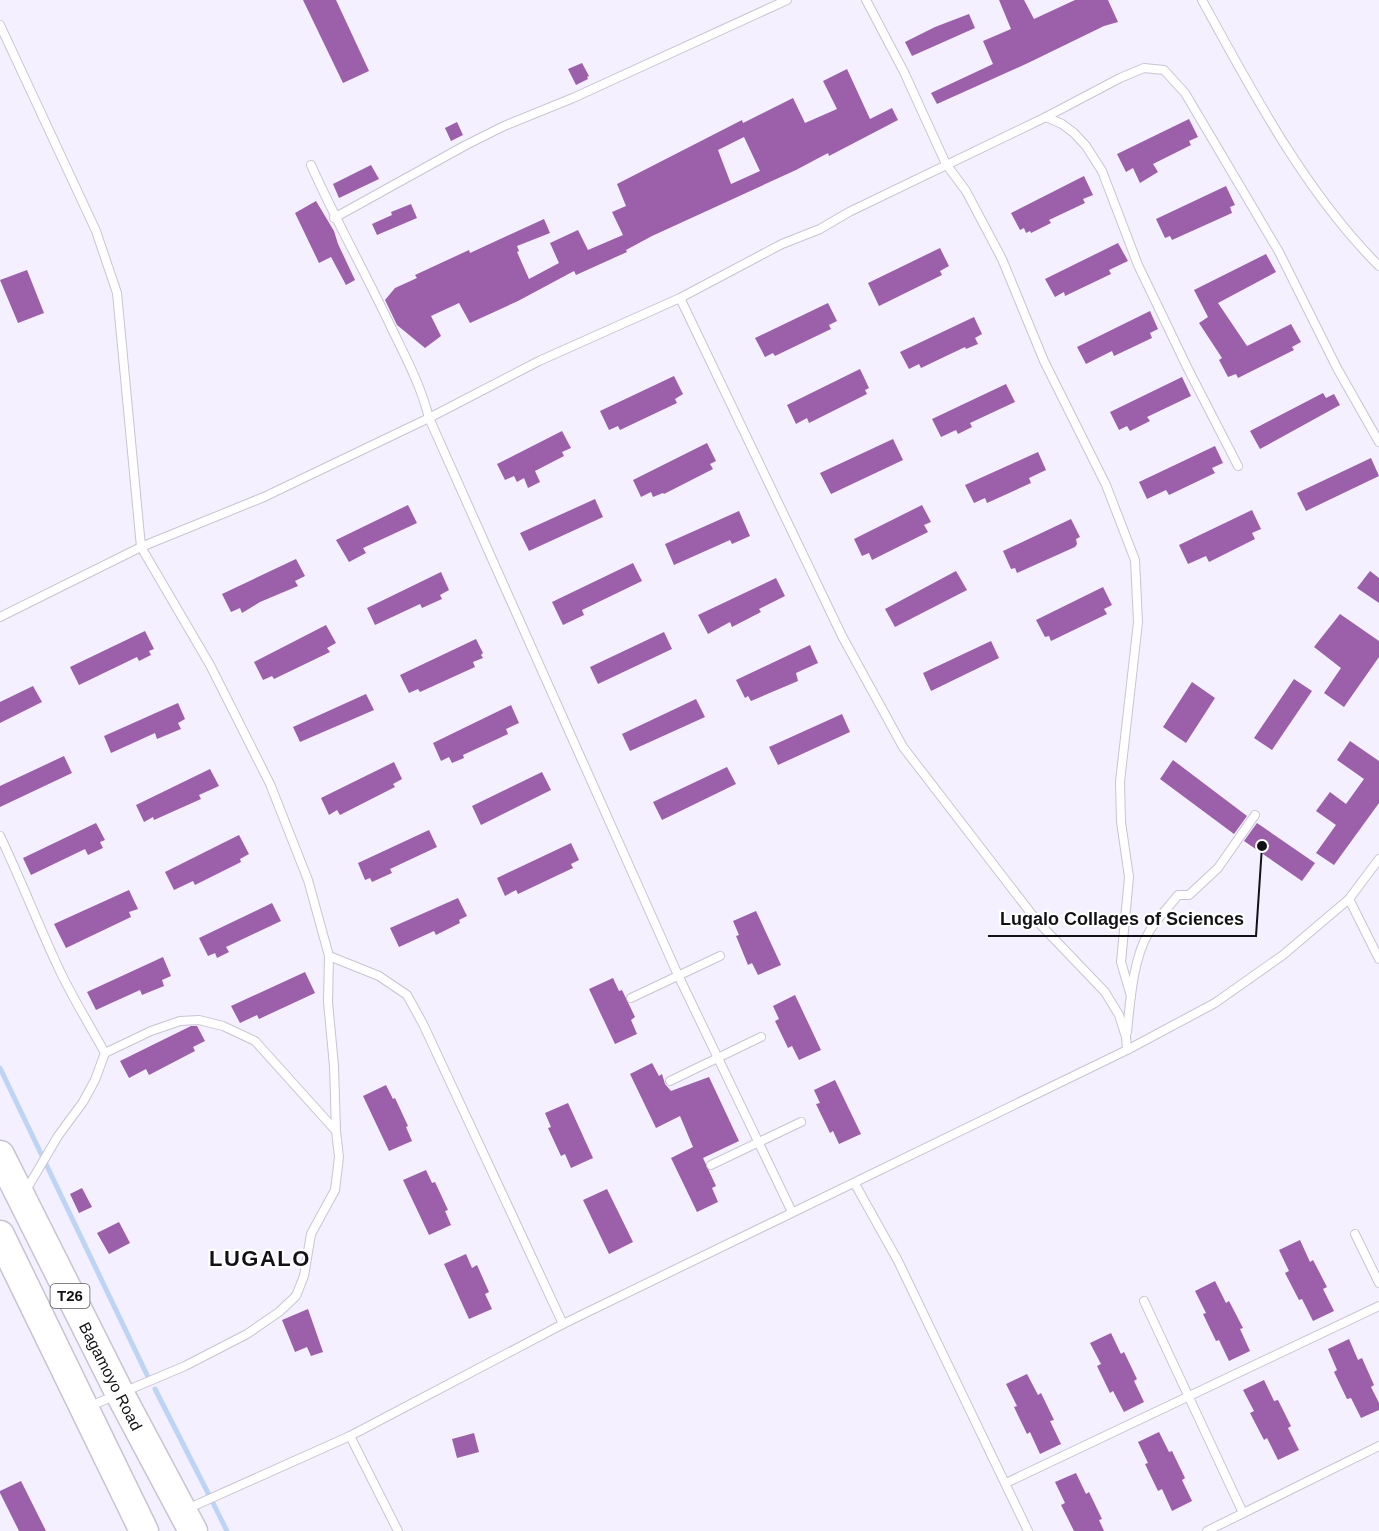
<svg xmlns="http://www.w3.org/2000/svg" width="1379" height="1531" font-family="Arial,sans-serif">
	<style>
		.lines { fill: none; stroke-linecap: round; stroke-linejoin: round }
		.stream { stroke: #bed4f5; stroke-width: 5 }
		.building { fill: #9c5fa9; fill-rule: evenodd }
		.lane-casing { stroke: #c8c4d2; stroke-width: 10 }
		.highway-casing { stroke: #c8c4d2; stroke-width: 31 }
		.lane { stroke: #fff; stroke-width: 8 }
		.highway { stroke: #fff; stroke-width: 28 }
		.labels { text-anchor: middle; stroke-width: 4.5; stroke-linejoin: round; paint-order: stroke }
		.shield { fill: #fff; stroke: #5a585c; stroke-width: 1.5 }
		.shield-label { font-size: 15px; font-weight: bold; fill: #131116 }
		.street-label { font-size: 16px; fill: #131116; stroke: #fff }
		.district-label { font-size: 22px; font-weight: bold; letter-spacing: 1.5px; fill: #131116; stroke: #fff }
		.leader { fill: none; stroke: #131116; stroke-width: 2 }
		.callout-dot { fill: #131116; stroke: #fff; stroke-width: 2 }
		.callout-label { font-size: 18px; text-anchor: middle; font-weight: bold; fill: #131116; stroke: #fff; stroke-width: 4.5; stroke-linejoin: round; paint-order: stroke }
	</style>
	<rect width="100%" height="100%" fill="#f4f0ff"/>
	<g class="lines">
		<!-- stream -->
		<g class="stream">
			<path d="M0 1068 148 1377"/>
			<path d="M155 1389 209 1495"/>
			<path d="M213 1503 227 1531"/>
		</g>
	</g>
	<!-- building -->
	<g class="building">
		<path d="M303 0H336L369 71 343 83Z"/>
		<path d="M999 0H1024L1034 19 1075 0H1108L1118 22 1104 26 1028 63 937 104 931 93 993 64 983 41 1011 29Z"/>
		<path d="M969 14 975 28 912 56 905 42 935 27Z"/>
		<path d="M582 63 589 76 587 77 588 79 576 85 568 69Z"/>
		<path d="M847 69 870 119 892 108 898 120 829 156 828 153 796 170 652 236 626 250 627 252 576 275 574 271 518 301 470 323 459 303 431 316 441 336 425 348 397 325 385 300 395 288 417 278 415 275 469 250 470 253 544 219 550 233 517 246 519 251 517 252 529 279 559 263 550 243 578 230 588 250 623 235 612 212 626 206 617 184 742 120 743 123 793 98 805 123 837 109 823 81ZM744 137 760 171 731 184 718 150Z"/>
		<path d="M1189 119 1198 137 1189 141 1191 145 1153 164 1158 172 1140 183 1133 168 1126 172 1117 154Z"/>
		<path d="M457 122 463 135 451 141 445 128Z"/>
		<path d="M371 165 379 179 339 198 333 184Z"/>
		<path d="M1084 176 1093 195 1083 199 1085 203 1049 220 1051 223 1031 233 1030 231 1026 233 1024 228 1020 230 1011 213Z"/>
		<path d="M1226 186 1235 205 1230 207 1232 213 1172 240 1170 236 1165 238 1156 219Z"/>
		<path d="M316 201 334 231 338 244 355 280 346 285 331 257 319 263 295 213Z"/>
		<path d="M411 204 417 218 377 235 372 224 392 215 391 212Z"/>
		<path d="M1118 243 1128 261 1109 270 1111 274 1065 296 1064 292 1055 297 1045 279Z"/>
		<path d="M940 248 949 266 940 271 942 275 879 306 868 283Z"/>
		<path d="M1266 254 1276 272 1218 303 1247 346 1291 324 1301 342 1292 347 1294 350 1238 378 1236 374 1228 377 1219 360 1222 358 1199 323 1208 317 1194 290Z"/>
		<path d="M27 270 44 313 18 323 0 280Z"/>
		<path d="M828 303 837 321 829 325 831 329 775 356 773 353 765 357 755 338Z"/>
		<path d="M1150 311 1158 329 1150 333 1152 338 1114 356 1112 351 1086 364 1077 347Z"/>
		<path d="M974 317 982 334 975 338 978 344 966 349 965 347 921 368 919 364 909 369 900 352Z"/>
		<path d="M860 369 869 388 865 390 867 394 809 423 807 418 796 424 787 405Z"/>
		<path d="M674 376 683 394 675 399 677 403 620 430 618 426 609 430 600 411Z"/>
		<path d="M1182 377 1191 396 1147 417 1150 421 1130 431 1127 426 1119 430 1110 412Z"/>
		<path d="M1006 384 1015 402 970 423 972 427 958 434 956 430 941 437 932 419Z"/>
		<path d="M1323 393 1326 398 1334 394 1340 405 1260 449 1250 431Z"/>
		<path d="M562 431 571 448 562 452 564 456 535 471 540 482 528 488 524 478 517 482 514 476 505 480 497 464Z"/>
		<path d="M893 439 903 460 831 494 820 473Z"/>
		<path d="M707 443 716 461 710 464 713 469 664 494 663 493 653 497 651 492 641 497 633 480Z"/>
		<path d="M1215 446 1223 463 1212 468 1215 473 1169 495 1166 490 1147 499 1139 482Z"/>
		<path d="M1038 452 1046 470 1029 478 1031 483 987 503 985 498 974 503 965 485Z"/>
		<path d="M1371 458 1379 476 1306 511 1297 493Z"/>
		<path d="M595 499 603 517 529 551 520 533Z"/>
		<path d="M408 505 417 523 363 548 366 553 349 562 336 540Z"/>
		<path d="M922 505 931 522 924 525 928 532 872 560 869 553 862 556 854 539Z"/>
		<path d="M1252 510 1261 529 1252 533 1255 539 1209 562 1206 556 1188 564 1179 545Z"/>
		<path d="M739 511 750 536 732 544 730 540 674 565 665 544Z"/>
		<path d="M1071 519 1080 537 1076 539 1077 544 1075 547 1017 573 1015 568 1011 569 1003 551Z"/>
		<path d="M296 559 305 576 295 581 298 586 260 602 242 613 240 608 231 612 222 594Z"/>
		<path d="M633 563 642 581 582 610 584 615 563 625 552 602Z"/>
		<path d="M956 571 967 590 895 627 885 609Z"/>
		<path d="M1370 571 1379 578V603L1357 588Z"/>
		<path d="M441 572 449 590 440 595 442 599 422 608 420 604 375 625 367 608Z"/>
		<path d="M776 578 785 596 759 609 761 612 732 627 730 622 708 634 698 615Z"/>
		<path d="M1103 587 1112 605 1104 609 1107 614 1051 641 1049 636 1045 637 1036 620Z"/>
		<path d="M1340 614 1379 641V657L1344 707 1324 693 1341 668 1314 647Z"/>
		<path d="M326 625 336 643 327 648 330 652 274 679 272 676 263 680 254 662Z"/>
		<path d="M145 631 154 649 149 651 151 655 139 661 137 657 79 685 70 667Z"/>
		<path d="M664 632 672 649 598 684 590 667Z"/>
		<path d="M476 639 483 653 481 655 483 658 473 662 475 667 420 692 418 689 409 693 400 675Z"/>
		<path d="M991 641 999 658 931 691 923 673Z"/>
		<path d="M810 645 818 663 796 673 798 681 751 701 748 696 745 698 736 680Z"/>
		<path d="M1294 679 1312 691 1272 750 1254 738Z"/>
		<path d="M1192 682 1215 698 1186 743 1163 727Z"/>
		<path d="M33 686 42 702 0 723V702Z"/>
		<path d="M366 694 374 710 300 742 293 727Z"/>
		<path d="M696 699 705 717 630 751 622 734Z"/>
		<path d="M178 703 185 719 178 723 181 729 157 739 155 733 111 753 104 736Z"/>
		<path d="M511 705 519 723 506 729 508 734 463 755 464 758 452 763 449 757 441 761 433 743Z"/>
		<path d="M842 714 850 732 778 765 769 747Z"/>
		<path d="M1350 741 1379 761V803L1334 865 1316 853 1336 825 1316 811 1330 792 1346 804 1364 779 1337 760Z"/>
		<path d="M64 756 72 773 0 807V786Z"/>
		<path d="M1173 760 1247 816 1234 834 1160 779Z"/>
		<path d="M394 762 402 779 393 784 395 787 340 815 337 810 329 815 321 798Z"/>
		<path d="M727 767 736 784 662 820 653 802Z"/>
		<path d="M210 769 219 786 199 795 201 799 154 820 153 817 144 822 136 805Z"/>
		<path d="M542 772 551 790 481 825 472 806Z"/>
		<path d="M96 823 105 840 100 842 103 848 88 855 85 849 31 875 23 858Z"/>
		<path d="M1257 823 1315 863 1302 881 1244 841Z"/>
		<path d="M429 830 437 847 390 869 392 873 372 882 370 878 365 880 358 863Z"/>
		<path d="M239 835 249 854 240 859 241 862 195 885 193 881 174 890 165 872Z"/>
		<path d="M571 843 579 860 571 864 573 868 518 894 516 890 505 896 497 878Z"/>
		<path d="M129 890 138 909 129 912 131 917 66 948 54 924Z"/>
		<path d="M458 898 467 916 459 920 460 923 436 935 434 931 399 947 390 928Z"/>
		<path d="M272 903 281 921 226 947 229 952 217 958 215 953 208 956 199 938Z"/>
		<path d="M756 911 781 965 758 975 752 963 748 965 736 936 739 935 733 921Z"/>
		<path d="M163 957 171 976 162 980 164 986 142 995 140 990 96 1010 87 992Z"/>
		<path d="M305 972 315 993 259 1019 257 1015 240 1023 231 1006Z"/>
		<path d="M613 978 619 991 622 990 635 1017 631 1020 637 1034 615 1044 589 989Z"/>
		<path d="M795 995 821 1050 799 1060 792 1046 788 1048 775 1021 779 1019 773 1006Z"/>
		<path d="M191 1026H197L205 1041 193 1047 195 1051 149 1075 146 1069 129 1078 120 1061Z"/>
		<path d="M652 1063 659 1076 662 1074 665 1084 671 1091 709 1077 739 1141 703 1158 716 1186 712 1188 718 1202 697 1212 671 1158 693 1147 680 1116 656 1128 630 1074Z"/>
		<path d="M835 1080 861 1134 839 1144 833 1131 830 1133 816 1104 820 1103 814 1090Z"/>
		<path d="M386 1085 393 1099 395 1098 408 1126 406 1127 412 1141 389 1151 363 1096Z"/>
		<path d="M568 1103 593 1158 571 1168 565 1154 561 1156 548 1128 551 1127 545 1113Z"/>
		<path d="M426 1170 432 1183 435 1182 448 1210 445 1211 451 1225 429 1235 403 1180Z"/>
		<path d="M82 1188 92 1207 79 1213 70 1194Z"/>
		<path d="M607 1189 633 1242 609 1254 583 1200Z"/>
		<path d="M119 1222 130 1243 109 1254 97 1233Z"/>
		<path d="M1300 1240 1310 1262 1313 1260 1327 1287 1323 1289 1334 1311 1313 1321 1302 1299 1299 1300 1285 1273 1289 1271 1279 1250Z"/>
		<path d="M466 1254 472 1268 477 1265 489 1292 485 1294 492 1309 469 1319 444 1264Z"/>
		<path d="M1215 1281 1226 1303 1229 1301 1243 1328 1240 1329 1250 1351 1229 1361 1219 1340 1216 1341 1203 1314 1206 1313 1195 1291Z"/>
		<path d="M308 1309 323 1352 311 1356 307 1347 295 1352 282 1320Z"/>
		<path d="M1111 1333 1121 1354 1124 1352 1137 1379 1134 1381 1144 1402 1124 1412 1113 1391 1110 1393 1097 1366 1101 1364 1090 1343Z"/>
		<path d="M1349 1339 1358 1360 1362 1358 1374 1385 1371 1387 1379 1403V1410L1361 1418 1351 1398 1347 1399 1334 1372 1337 1370 1328 1349Z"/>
		<path d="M1027 1374 1038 1395 1041 1393 1054 1420 1050 1421 1061 1444 1040 1454 1030 1432 1027 1434 1014 1407 1017 1406 1006 1384Z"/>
		<path d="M1264 1380 1274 1401 1278 1400 1291 1426 1288 1428 1299 1450 1278 1460 1267 1438 1264 1440 1250 1413 1254 1411 1243 1390Z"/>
		<path d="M1159 1432 1169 1452 1172 1451 1185 1478 1182 1480 1192 1501 1172 1511 1162 1489 1158 1491 1145 1464 1148 1463 1138 1442Z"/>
		<path d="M474 1433 479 1452 457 1458 452 1439Z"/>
		<path d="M1076 1473 1086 1494 1089 1492 1102 1519 1099 1520 1104 1531H1074L1061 1505 1065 1503 1055 1482Z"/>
		<path d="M21 1481 46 1531H19L0 1493V1491Z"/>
	</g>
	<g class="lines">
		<defs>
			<g id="lane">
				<path d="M866 0 904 72 946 164 966 191 1002 259 1044 361 1106 485 1135 560 1138 622 1120 782 1121 822 1129 877 1121 962 1131 996"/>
				<path d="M1202 0C1252 91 1305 192 1379 266"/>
				<path d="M0 25 96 231 117 293 141 547 210 665 270 784 308 880 329 956 328 1002 334 1066 336 1131 339 1157 335 1190 311 1234 304 1276 296 1296 279 1312 247 1334 185 1366 88 1407"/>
				<path d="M1046 117 1062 124 1074 133 1086 146 1102 171 1138 265 1188 369 1238 466"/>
				<path d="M311 165C336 221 366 274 392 329 406 358 421 386 429 418L678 975 792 1212"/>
				<path d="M334 218 466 145 504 126 573 98 787 0"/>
				<path d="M680 298 842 636 903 747 1037 921 1105 992 1119 1015 1126 1037 1127 1050"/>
				<path d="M0 617 141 547 264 497 429 418 539 361 680 298 782 244 820 229 849 212 1046 117 1120 78 1144 68 1164 70 1185 93 1279 252 1337 368 1379 442"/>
				<path d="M0 836C21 880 38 924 58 967 72 997 89 1024 105 1053L95 1080 83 1102 58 1136 25 1192"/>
				<path d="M1349 899 1379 959"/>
				<path d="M329 956 379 976 407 995 423 1024 563 1324"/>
				<path d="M631 998 720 956"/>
				<path d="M1127 1032C1130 1002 1133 958 1149 932 1156 919 1169 907 1178 895H1189L1218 868 1255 815"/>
				<path d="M105 1053 151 1031 180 1021 199 1020 223 1026 255 1041 336 1131"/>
				<path d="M670 1081 761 1037"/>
				<path d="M711 1165 801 1122"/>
				<path d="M855 1184 898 1261 1028 1531"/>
				<path d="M1355 1234 1379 1283"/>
				<path d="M1144 1301 1243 1513"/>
				<path d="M350 1436 398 1531"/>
				<path d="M1006 1483 1379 1306"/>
				<path d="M187 1509 350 1436 563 1324 1127 1050 1215 1003 1283 955 1349 899 1379 859"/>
				<path d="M1207 1531 1379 1446"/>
			</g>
			<g id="highway">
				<path d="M0 1155 120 1394 193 1531"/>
				<path d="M0 1235 144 1531"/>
			</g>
		</defs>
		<!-- lane casing -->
		<use href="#lane" class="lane-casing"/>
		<!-- highway casing -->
		<use href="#highway" class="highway-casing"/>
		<!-- lane -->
		<use href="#lane" class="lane"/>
		<!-- highway -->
		<use href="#highway" class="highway"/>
	</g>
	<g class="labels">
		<!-- shield labels -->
		<rect class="shield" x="50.5" y="1284" width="39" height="24" rx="4.5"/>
		<g class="shield-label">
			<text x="70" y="1301">T26</text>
		</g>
		<!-- street labels -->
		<g class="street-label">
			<text transform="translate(111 1376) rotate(63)" y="6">Bagamoyo Road</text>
		</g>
		<!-- district labels -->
		<g class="district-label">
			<text x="260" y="1266">LUGALO</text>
		</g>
	</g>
	<!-- callouts -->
	<path class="leader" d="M1262 846L1256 936H988"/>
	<circle class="callout-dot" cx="1262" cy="846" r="6"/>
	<g class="callout-label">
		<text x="1122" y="925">Lugalo Collages of Sciences</text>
	</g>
</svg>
